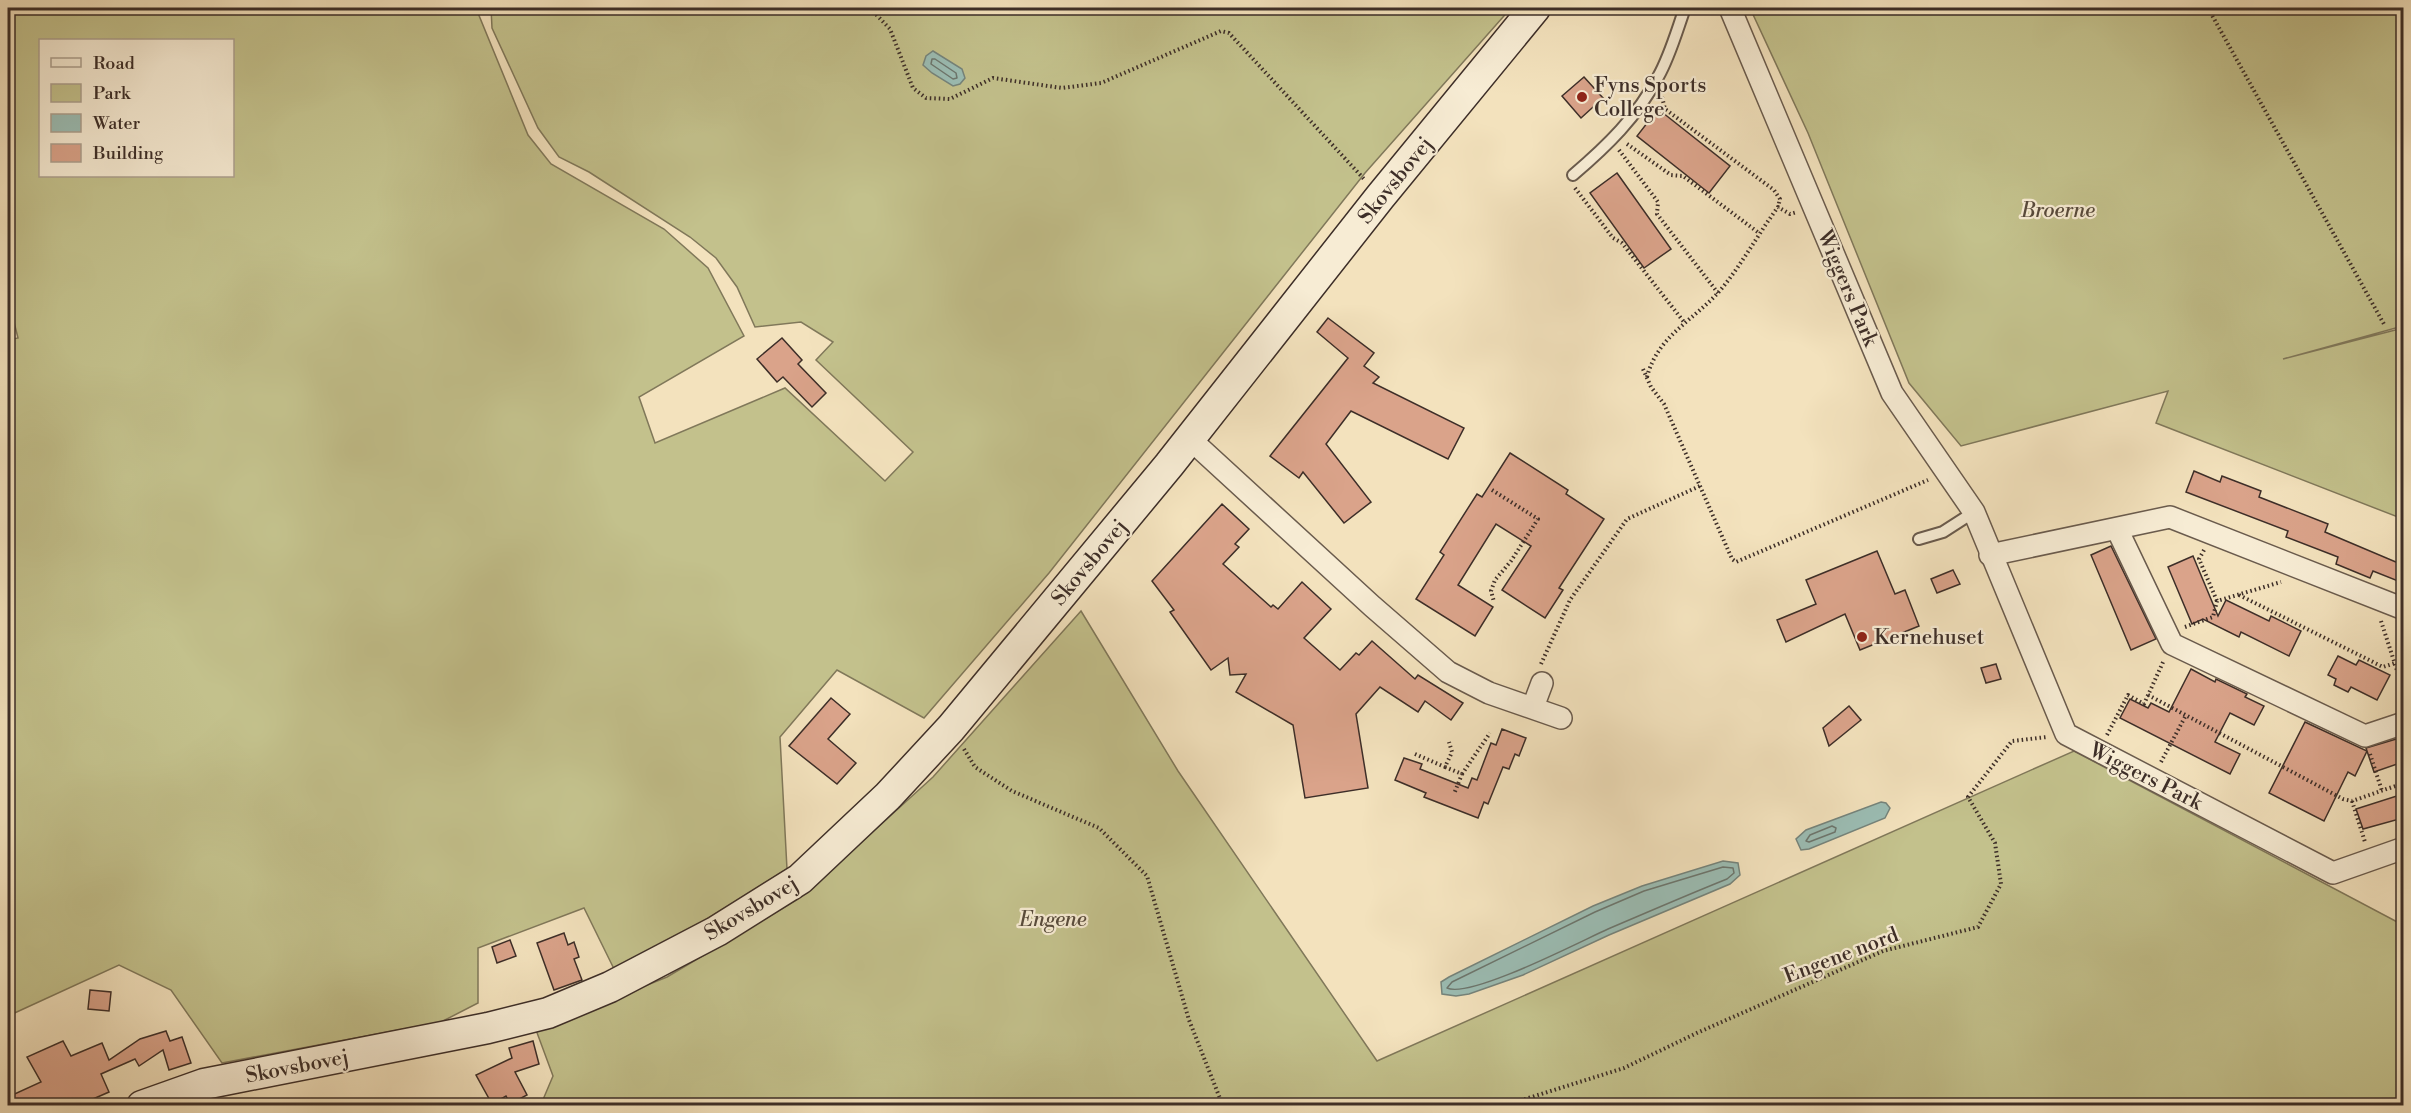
<svg xmlns="http://www.w3.org/2000/svg" width="2411" height="1113" font-family="'Libre Bodoni',serif">
	<style>
		.green { fill: #c3c18c; stroke: #80785a; stroke-width: 1.5; fill-rule: evenodd }
		.water { fill: #9bbdb4; stroke: #75847c; stroke-width: 1.5 }
		.lines { fill: none; stroke-linecap: round; stroke-linejoin: round }
		.shore { stroke: #6c766e; stroke-width: 1.5 }
		.building { fill: #daa38a; stroke: #3d2e28; stroke-width: 1.5 }
		.lane-casing { stroke: #6a5b4d; stroke-width: 14 }
		.street-casing { stroke: #6a5b4d; stroke-width: 24 }
		.secondary-casing { stroke: #3d2e28; stroke-width: 33 }
		.path { stroke: #3d2e28; stroke-width: 4; stroke-dasharray: 1.5 3; stroke-linecap: butt }
		.lane { stroke: #f7ecd4; stroke-width: 10 }
		.street { stroke: #f7ecd4; stroke-width: 21 }
		.secondary { stroke: #f7ecd4; stroke-width: 30 }
		.poi-dot { fill: #8f2418; stroke: #f7ecd4; stroke-width: 2 }
		.labels { text-anchor: middle; stroke-width: 4.5; stroke-linejoin: round; paint-order: stroke }
		.poi-label { font-size: 21px; fill: #3d2e28; stroke: #f7ecd4; text-anchor: start }
		.street-label { font-size: 21px; fill: #3d2e28; stroke: #f7ecd4 }
		.park-label { font-size: 21px; font-style: italic; fill: #584b3c; stroke: #f7ecd4 }
	</style>
	<rect width="100%" height="100%" fill="#f3e2bd"/>
	<filter id="stains"><feTurbulence type="fractalNoise" baseFrequency=".00333" numOctaves="4"/><feColorMatrix values="0 0 0 0 .2 0 0 0 0 .09 0 0 0 0 .02 0 0 0 .5 -.17"/></filter>
	<radialGradient id="worn" r=".72"><stop offset=".6" stop-color="#630" stop-opacity="0"/><stop offset="1" stop-color="#630" stop-opacity=".3"/></radialGradient>
	<!-- green -->
	<g class="green">
		<path d="M15 8H478V13L528 135 551 164 664 229 708 268 744 336 639 397 655 443 785 388 885 481 913 452 816 360 833 342 801 322 755 327 737 287 716 258 690 237 589 172 559 157 538 128 492 28 491 8H1511L1365 173 1049 573 924 718 837 670 780 737 787 869 617 975 584 908 478 948V1003L441 1022 222 1063 171 990 119 965 8 1016V340L18 338 14 322 8 313V9ZM40 40H232V176H40Z"/>
		<path d="M1750 8H2403V326L2283 359 2403 328V519L2156 423 2168 391 1961 446 1909 383 1808 133Z"/>
		<path d="M1081 611 1178 771 1377 1061 2074 751 2403 925V1105L543 1106 542 1102 553 1076 536 1030 667 977 800 898 933 777Z"/>
	</g>
	<!-- water -->
	<g class="water">
		<path d="M933 51 962 69 965 78 960 84 953 86 932 73 923 65 926 56Z"/>
		<path d="M1881 802 1886 803 1890 808 1885 818 1809 849 1801 850 1796 839 1806 830Z"/>
		<path d="M1723 861 1738 863 1740 875 1730 884 1609 935 1523 975 1469 994 1456 996 1442 994 1441 982 1449 977 1593 906 1642 886Z"/>
	</g>
	<g class="lines">
		<!-- shore -->
		<g class="shore">
			<path d="M932 59H935L956 73 957 78 953 79 931 64Z"/>
			<path d="M1832 826 1836 828 1835 832 1809 842 1806 841 1810 835Z"/>
			<path d="M1723 867 1733 868 1734 873 1727 879C1687 895 1648 912 1608 929 1581 941 1470 999 1447 988L1452 982 1595 912 1644 891Z"/>
		</g>
	</g>
	<!-- building -->
	<g class="building">
		<path d="M1584 77 1603 98 1581 118 1562 96Z"/>
		<path d="M1658 109 1730 166 1709 193 1637 136Z"/>
		<path d="M1617 173 1671 249 1644 268 1590 193Z"/>
		<path d="M1328 318 1374 353 1364 366 1379 377 1373 383 1464 428 1448 459 1351 411 1326 444 1371 502 1344 523 1303 472 1299 478 1270 456 1348 358 1317 332Z"/>
		<path d="M782 338 802 360 798 364 826 393 812 407 783 377 777 382 757 359Z"/>
		<path d="M1510 453 1568 490 1566 494 1604 519 1559 588 1563 590 1545 618 1502 590 1531 546 1496 524 1458 585 1493 607 1475 636 1416 599 1444 555 1440 552 1477 494 1482 497Z"/>
		<path d="M2194 471 2220 482 2222 476 2261 491 2259 497 2328 524 2325 532 2403 565V583L2373 571 2370 578 2336 564 2338 557 2286 537 2288 531 2186 492Z"/>
		<path d="M1222 504 1249 529 1235 544 1239 547 1223 564 1271 607 1273 605 1278 609 1302 582 1331 609 1304 638 1340 670 1356 653 1359 655 1372 641 1415 679 1418 675 1463 703 1451 720 1425 701 1418 712 1380 687 1356 714 1368 788 1305 798 1293 725 1236 692 1246 674 1230 675 1228 658 1211 670 1170 612 1174 610 1152 581Z"/>
		<path d="M2111 546 2156 639 2131 650 2091 555Z"/>
		<path d="M1877 551 1895 594 1905 590 1919 626 1860 650 1845 614 1786 642 1777 620 1816 604 1806 580Z"/>
		<path d="M2193 556 2218 616 2226 600 2269 621 2271 616 2301 631 2289 656 2241 632 2239 637 2203 619 2192 624 2168 567Z"/>
		<path d="M1953 570 1960 584 1937 593 1931 579Z"/>
		<path d="M2338 656 2356 665 2359 660 2390 675 2377 700 2351 687 2348 692 2334 685 2336 679 2328 675Z"/>
		<path d="M1996 664 2001 679 1986 683 1981 668Z"/>
		<path d="M2191 669 2215 682 2216 679 2247 694 2245 697 2264 706 2254 725 2230 713 2215 742 2240 754 2230 774 2120 718 2130 699 2148 708 2151 703 2169 712Z"/>
		<path d="M831 698 850 714 828 739 856 763 837 784 789 746Z"/>
		<path d="M1849 706 1861 720 1829 746 1823 728Z"/>
		<path d="M2305 722 2367 751 2355 776 2348 772 2324 821 2269 793Z"/>
		<path d="M1502 729 1526 738 1519 756 1515 754 1509 769 1503 767 1488 804 1484 802 1478 818 1424 797 1426 793 1395 780 1404 758 1422 764 1420 769 1468 788 1472 778 1477 780 1491 743 1496 745Z"/>
		<path d="M2403 737V762L2374 772 2366 748Z"/>
		<path d="M2403 794V818L2363 829 2356 809Z"/>
		<path d="M564 933 568 945 574 942 579 957 574 959 582 980 554 990 537 943Z"/>
		<path d="M510 940 516 956 497 963 492 947Z"/>
		<path d="M90 990 111 992 109 1011 88 1009Z"/>
		<path d="M166 1031 170 1041 182 1037 191 1063 169 1070 163 1050 139 1066 135 1059 101 1074 109 1092 77 1106H8V1097L41 1082 27 1057 63 1041 71 1056 102 1043 109 1060 140 1039Z"/>
		<path d="M533 1041 539 1064 515 1072 527 1095 510 1104 506 1096 492 1104 476 1075 512 1058 509 1048Z"/>
	</g>
	<g class="lines">
		<defs>
			<g id="lane">
				<path d="M1573 175C1607 146 1637 117 1658 77 1670 56 1677 30 1685 8"/>
				<path d="M1919 539 1943 532 1974 512"/>
			</g>
			<g id="street">
				<path d="M1730 8 1892 393 1974 512 2066 734 2333 873 2404 848"/>
				<path d="M1190 439 1372 606 1448 672 1489 693 1561 718"/>
				<path d="M2117 529 2172 644 2365 736 2404 723"/>
				<path d="M1990 555 2170 517 2404 609"/>
				<path d="M1533 707 1542 683"/>
			</g>
			<path id="secondary" d="M142 1106 204 1084 488 1028 548 1013 610 987 717 931 800 879 888 796 951 728 1169 465 1380 197 1535 8"/>
		</defs>
		<!-- lane casing -->
		<use href="#lane" class="lane-casing"/>
		<!-- street casing -->
		<use href="#street" class="street-casing"/>
		<!-- secondary casing -->
		<use href="#secondary" class="secondary-casing"/>
		<!-- path -->
		<g class="path">
			<path d="M870 8 890 29 913 88 926 98 950 99 993 78 1062 88 1101 83 1221 31 1229 33 1364 179"/>
			<path d="M2208 8 2385 326"/>
			<path d="M1662 97 1665 109 1774 190 1780 199 1778 207"/>
			<path d="M1627 144 1671 175 1683 176 1759 233"/>
			<path d="M1619 150 1658 202 1657 214 1718 293"/>
			<path d="M1575 188 1613 238 1622 243 1684 322"/>
			<path d="M1643 369 1651 387 1664 404 1732 559 1736 562 1928 480"/>
			<path d="M1647 377C1658 334 1697 319 1723 287 1743 262 1759 233 1778 207L1790 214 1797 212"/>
			<path d="M1492 490 1538 519 1511 561 1495 580 1491 591 1494 602"/>
			<path d="M2204 550 2199 559 2217 601"/>
			<path d="M2239 595 2383 667 2404 660"/>
			<path d="M2381 621 2404 692"/>
			<path d="M2185 627 2213 617 2217 601 2281 582"/>
			<path d="M1541 664 1570 600 1627 519 1700 486"/>
			<path d="M2148 695 2343 799 2352 801 2404 783"/>
			<path d="M2107 735 2128 695 2144 704 2164 660"/>
			<path d="M964 749 975 767 1012 791 1099 828 1147 876 1189 1020 1223 1106"/>
			<path d="M1415 754 1445 767 1452 752 1449 742"/>
			<path d="M2370 754 2382 791"/>
			<path d="M2161 762 2186 715"/>
			<path d="M1445 767 1462 774 1454 794"/>
			<path d="M1462 774 1490 733"/>
			<path d="M2352 801 2365 842"/>
			<path d="M1319 1106H1359"/>
			<path d="M1503 1106 1624 1068 1699 1032 1883 951 1978 927 2001 884 1995 843 1968 797 2012 741 2047 737"/>
		</g>
		<!-- lane -->
		<use href="#lane" class="lane"/>
		<!-- street -->
		<use href="#street" class="street"/>
		<!-- secondary -->
		<use href="#secondary" class="secondary"/>
	</g>
	<!-- markers -->
	<g class="poi-dot">
		<circle cx="1582" cy="97" r="6"/>
		<circle cx="1862" cy="637" r="6"/>
	</g>
	<g class="labels">
		<!-- poi labels -->
		<g class="poi-label">
			<text x="1594" y="92">Fyns Sports<tspan x="1594" dy="24">College</tspan></text>
			<text x="1874" y="644">Kernehuset</text>
		</g>
		<!-- street labels -->
		<g class="street-label">
			<text transform="translate(1395 180) rotate(-51)" y="7">Skovsbovej</text>
			<text transform="translate(1848 288) rotate(67)" y="7">Wiggers Park</text>
			<text transform="translate(1089 562) rotate(-50)" y="7">Skovsbovej</text>
			<text transform="translate(2146 776) rotate(27)" y="7">Wiggers Park</text>
			<text transform="translate(751 908) rotate(-31)" y="7">Skovsbovej</text>
			<text transform="translate(1841 955) rotate(-21)" y="7">Engene nord</text>
			<text transform="translate(297 1066) rotate(-11)" y="7">Skovsbovej</text>
		</g>
		<!-- park labels -->
		<g class="park-label">
			<text x="2058" y="217">Broerne</text>
			<text x="1053" y="926">Engene</text>
		</g>
	</g>
	<!-- margin -->
	<rect width="2411" height="1113" fill="none" stroke="#f3e2bd" stroke-width="30"/>
	<rect x="9" y="9" width="2393" height="1095" fill="none" stroke="#3d2e28" stroke-width="3"/>
	<rect x="15" y="15" width="2381" height="1083" fill="none" stroke="#3d2e28" stroke-width="1.5"/>
	<!-- legend -->
	<rect x="39" y="39" width="195" height="138" fill="#f7ecd4" stroke="#ada08f" stroke-width="1.5"/>
	<rect x="51" y="58" width="30" height="9" fill="#f7ecd4" stroke="#ada08f" stroke-width="1.5"/>
	<text x="93" y="69" font-size="18" fill="#3d2e28">Road</text>
	<rect x="51" y="84" width="30" height="18" fill="#c3c18c" stroke="#ada08f" stroke-width="1.5"/>
	<text x="93" y="99" font-size="18" fill="#3d2e28">Park</text>
	<rect x="51" y="114" width="30" height="18" fill="#9bbdb4" stroke="#ada08f" stroke-width="1.5"/>
	<text x="93" y="129" font-size="18" fill="#3d2e28">Water</text>
	<rect x="51" y="144" width="30" height="18" fill="#daa38a" stroke="#ada08f" stroke-width="1.5"/>
	<text x="93" y="159" font-size="18" fill="#3d2e28">Building</text>
	<rect width="100%" height="100%" filter="url(#stains)"/>
	<rect width="100%" height="100%" fill="url(#worn)"/>
</svg>
